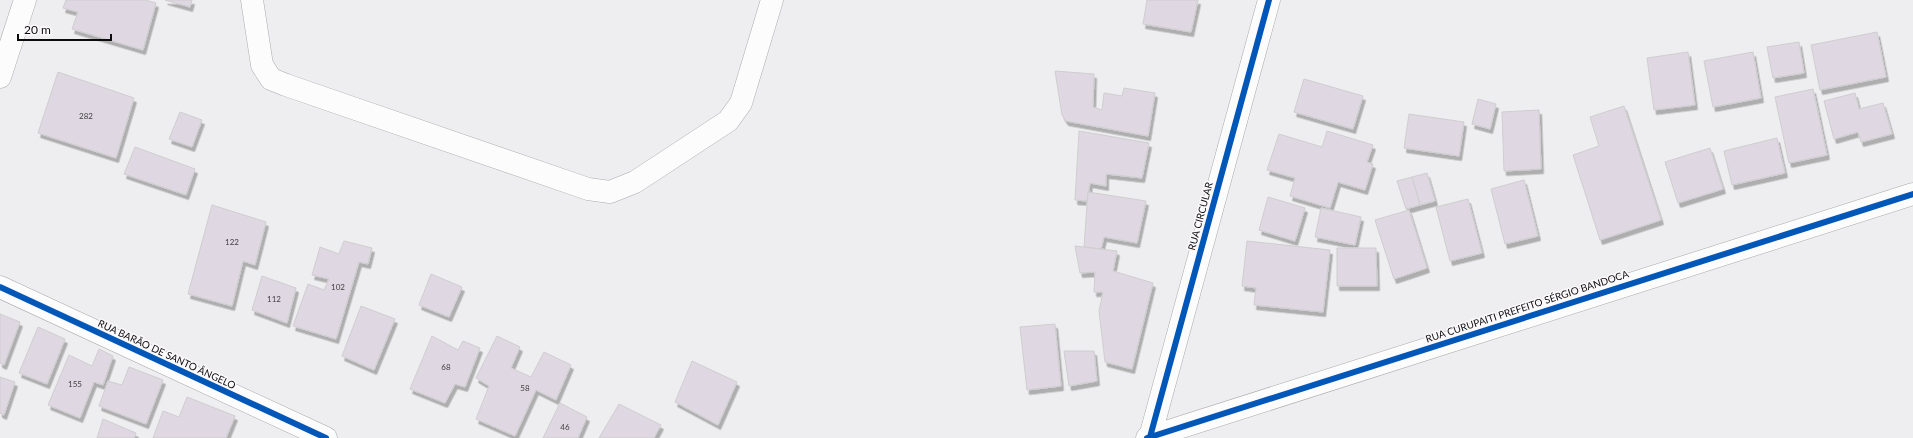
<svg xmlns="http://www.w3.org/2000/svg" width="1913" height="438" font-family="Lato,sans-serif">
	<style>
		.building { fill: #dfd7e1; stroke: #cecdcf; filter: url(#shadow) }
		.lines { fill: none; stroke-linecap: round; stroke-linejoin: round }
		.minor-casing { stroke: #aaa9ab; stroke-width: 23 }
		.minor { stroke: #fcfcfd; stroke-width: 22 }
		.cycleway-casing { stroke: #fcf9fd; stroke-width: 8 }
		.cycleway { stroke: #0057b8; stroke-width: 6 }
		.labels { text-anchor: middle; stroke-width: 3; stroke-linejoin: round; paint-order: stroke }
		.number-label { font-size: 8px; fill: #434044 }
		.street-label { font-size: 10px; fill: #0c0b0c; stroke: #fcf9fd }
	</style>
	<defs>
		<filter id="shadow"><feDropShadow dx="2.5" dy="4.5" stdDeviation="0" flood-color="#0004"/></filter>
	</defs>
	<rect width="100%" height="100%" fill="#eeedef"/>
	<!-- building -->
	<g class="building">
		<path d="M66 0H145L156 3 143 50 72 29 78 12 63 8Z"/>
		<path d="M165 0H192L190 7Z"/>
		<path d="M1147 0H1198L1191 32 1143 24Z"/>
		<path d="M1877 32 1886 77 1820 90 1811 45Z"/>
		<path d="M1799 42 1804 73 1773 78 1767 47Z"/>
		<path d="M1688 52 1695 105 1654 110 1647 58Z"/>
		<path d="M1753 52 1761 98 1713 107 1704 61Z"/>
		<path d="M1055 71 1094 74 1093 107 1102 110 1104 93 1122 96 1124 88 1155 93 1148 136 1066 121 1062 115Z"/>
		<path d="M58 72 134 98 116 158 38 133Z"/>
		<path d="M1304 79 1363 96 1353 129 1294 112Z"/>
		<path d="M1813 89 1827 155 1789 163 1775 97Z"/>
		<path d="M1855 93 1859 109 1883 103 1892 134 1861 142 1858 132 1834 139 1824 101Z"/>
		<path d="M1478 99 1496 104 1490 129 1472 124Z"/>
		<path d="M1624 106 1661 220 1600 240 1573 155 1599 146 1590 117Z"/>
		<path d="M1539 110 1541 169 1504 171 1502 112Z"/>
		<path d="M180 112 202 120 192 147 169 139Z"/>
		<path d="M1409 114 1464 122 1459 156 1404 148Z"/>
		<path d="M1079 131 1149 143 1142 178 1106 174V186L1090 183 1087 201 1075 200Z"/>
		<path d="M1327 131 1373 145 1367 162 1373 164 1365 190 1338 182 1330 208 1290 196 1295 178 1267 170 1279 134 1322 147Z"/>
		<path d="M1777 138 1785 173 1732 185 1724 151Z"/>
		<path d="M135 147 195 169 186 195 124 174Z"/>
		<path d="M1710 148 1723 189 1678 203 1665 162Z"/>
		<path d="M1427 173 1435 201 1420 205 1412 177Z"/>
		<path d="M1412 177 1420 205 1406 209 1397 181Z"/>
		<path d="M1524 180 1538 236 1505 244 1491 189Z"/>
		<path d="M1088 192 1146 201 1137 243 1104 237 1101 249 1084 247Z"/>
		<path d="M1268 197 1305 208 1295 241 1259 230Z"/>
		<path d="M1468 199 1482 253 1450 261 1436 207Z"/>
		<path d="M212 205 266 222 255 265 243 261 232 306 188 294Z"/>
		<path d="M1321 208 1361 217 1355 245 1315 237Z"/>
		<path d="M1409 210 1427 268 1394 279 1375 220Z"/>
		<path d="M344 241 372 248 368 264 359 262 336 339 293 326 308 284 324 290 329 279 312 275 320 247 339 254Z"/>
		<path d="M1247 241 1330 250 1323 312 1254 305 1256 288 1242 286Z"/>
		<path d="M1075 246 1117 251 1113 271 1153 283 1132 369 1105 362 1099 311 1103 292H1094L1095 272 1080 273Z"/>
		<path d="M1337 248H1376L1377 286H1337Z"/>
		<path d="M431 274 462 287 449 317 419 305Z"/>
		<path d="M262 276 296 288 287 323 252 310Z"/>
		<path d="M361 306 395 319 374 370 342 356Z"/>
		<path d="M0 314 20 322 4 365 0 363Z"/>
		<path d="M1055 324 1061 386 1027 390 1020 327Z"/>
		<path d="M38 327 65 339 47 384 19 373Z"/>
		<path d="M432 336 458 350 463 341 480 348 465 387 455 384 445 403 410 389Z"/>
		<path d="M497 336 520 347 511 368 531 377 544 352 571 365 556 400 536 390 515 436 476 419 489 386 476 378Z"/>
		<path d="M99 349 113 356 103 385 94 382 80 418 48 405 69 355 92 366Z"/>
		<path d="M1064 351H1094L1097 381 1069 386Z"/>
		<path d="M692 361 737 382 718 425 675 402Z"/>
		<path d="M129 367 163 380 146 424 99 406 108 381 122 385Z"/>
		<path d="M0 377 15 382 4 415 0 413Z"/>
		<path d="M187 397 235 416 226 438H153L163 411 179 417Z"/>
		<path d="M560 403 587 417 578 438H543Z"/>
		<path d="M619 404 661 425 654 438H599Z"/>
		<path d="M103 419 136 433 134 438H97Z"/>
	</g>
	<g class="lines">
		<defs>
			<g id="minor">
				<path d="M252 0 262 65 271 79 286 85 588 189 610 192 635 182 728 121 741 103 772 0"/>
				<path d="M0 77 25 0"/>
				<path d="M0 287 326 438"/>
				<path d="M1150 437 1269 0"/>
				<path d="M1147 438 1913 194"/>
			</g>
		</defs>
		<!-- minor casing -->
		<use href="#minor" class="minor-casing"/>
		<!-- minor -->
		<use href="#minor" class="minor"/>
		<defs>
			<g id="cycleway">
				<path d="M0 287 326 438"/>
				<path d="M1150 437 1269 0"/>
				<path d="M1147 438 1913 194"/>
			</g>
		</defs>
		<!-- cycleway casing -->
		<use href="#cycleway" class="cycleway-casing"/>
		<!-- cycleway -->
		<use href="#cycleway" class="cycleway"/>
	</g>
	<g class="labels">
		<!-- number labels -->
		<g class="number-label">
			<text x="86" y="119">282</text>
			<text x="232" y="245">122</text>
			<text x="338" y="290">102</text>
			<text x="274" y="302">112</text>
			<text x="446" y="370">68</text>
			<text x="75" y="387">155</text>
			<text x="525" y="391">58</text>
			<text x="565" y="430">46</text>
		</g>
		<!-- street labels -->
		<g class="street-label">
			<text transform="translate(1200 216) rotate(-75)" y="4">RUA CIRCULAR</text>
			<text transform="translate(1527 306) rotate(-18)" y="4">RUA CURUPAITI PREFEITO SÉRGIO BANDOCA</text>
			<text transform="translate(167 354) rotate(25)" y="4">RUA BARÃO DE SANTO ÂNGELO</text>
		</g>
	</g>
	<!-- scale -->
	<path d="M18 34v6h93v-6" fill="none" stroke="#0c0b0c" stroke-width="2"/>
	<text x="24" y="34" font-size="12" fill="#0c0b0c" stroke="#fcf9fd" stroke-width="3" paint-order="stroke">20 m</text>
</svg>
